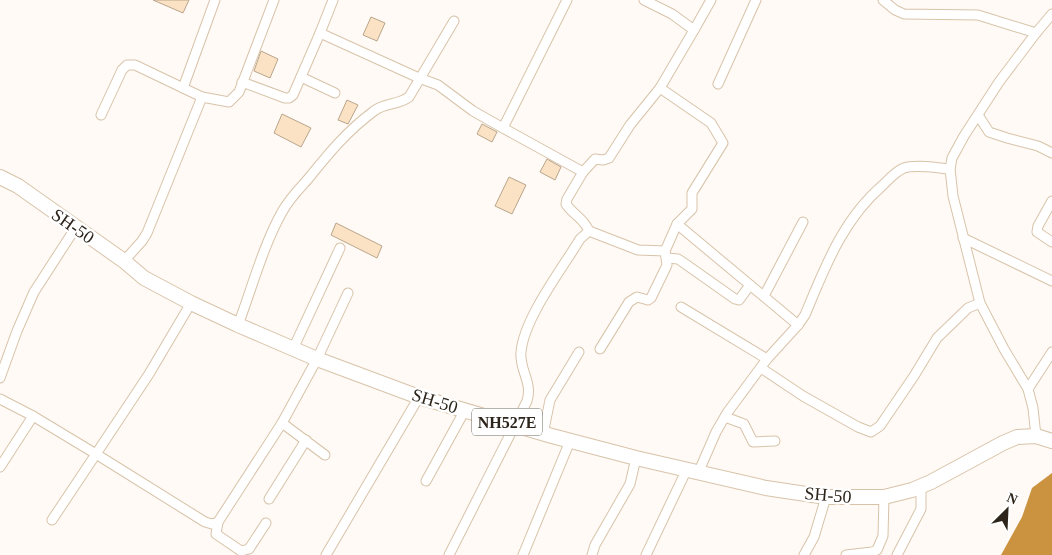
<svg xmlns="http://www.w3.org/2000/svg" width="1052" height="555" font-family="Georgia,serif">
<rect width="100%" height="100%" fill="#fffaf5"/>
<polygon fill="#cb923f" points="1052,473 1052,555 1001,555 1022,517 1032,488"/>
<g fill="#fbe2c4" stroke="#b9a58b">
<polygon points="153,0 189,0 183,13"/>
<polygon points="371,17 385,23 377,41 363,35"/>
<polygon points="261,51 278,59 270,78 254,71"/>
<polygon points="347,100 358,105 348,124 338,120"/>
<polygon points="282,114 311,128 301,147 274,133"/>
<polygon points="482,124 497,132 492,142 477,134"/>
<polygon points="547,159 561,167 555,180 540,172"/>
<polygon points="509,177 526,185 512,214 495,206"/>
<polygon points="336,223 382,246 377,258 331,235"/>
</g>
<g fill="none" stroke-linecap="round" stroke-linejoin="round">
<g stroke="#d8c3a9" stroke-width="11">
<g id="minor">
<polyline points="567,0 503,128 583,172"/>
<polyline points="883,0 895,10 904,14 978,15 1036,33"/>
<polyline points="694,30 711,0"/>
<polyline points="320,33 333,0"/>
<polyline points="301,77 335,93"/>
<polyline points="242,82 285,98 289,98 293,95 320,33 419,78 438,85 473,111 503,128"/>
<polyline points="718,84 756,0"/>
<polyline points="183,88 215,0"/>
<polyline points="101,115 122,70 127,65 135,65 202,97 229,102 239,92 274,0"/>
<polyline points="978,115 989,132 1007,138 1038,146 1052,153"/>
<polyline points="1052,201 1038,226 1037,232 1052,242"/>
<polyline points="677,224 798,325"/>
<polyline points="589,231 638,250 665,251 677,224 692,209 692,193 723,143 711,123 660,88"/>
<polyline points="963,238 1052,281"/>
<polyline points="667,258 678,259 684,263 735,299 739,300 750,285"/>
<polyline points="124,261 142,241 147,233 202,97"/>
<polyline points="764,296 803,222"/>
<polyline points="681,307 767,359"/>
<path d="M238,325C252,288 263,246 282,212C289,199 299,189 308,179C329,153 347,131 374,111C384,103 398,105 409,97L454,21"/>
<polyline points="293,349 340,248"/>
<polyline points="600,349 629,302 637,297 648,300 651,298 667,265 665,251"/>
<polyline points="761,368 803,396 858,427 871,432 880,426 914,376 937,338 968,308 980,303"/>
<polyline points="0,378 17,331 34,292 76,227"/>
<polyline points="1028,389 1052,352"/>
<polyline points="0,399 33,416 0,467"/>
<polyline points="33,416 96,454 149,374 191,303"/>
<polyline points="725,417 744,424 753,442 775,441"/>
<polyline points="282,423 325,455"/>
<polyline points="543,434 550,400 579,352"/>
<polyline points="1036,436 1033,408 1028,389 1004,349 980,303 953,196 950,169 952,158 964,136 999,82 1036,33 1052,14"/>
<path d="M699,471L716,432L727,413L767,359L798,325L805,315C825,267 843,219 883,185C889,179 896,171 904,168C917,164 937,168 950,169"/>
<polyline points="426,481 465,410"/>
<polyline points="269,499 306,440"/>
<polyline points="52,520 96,454 205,522 212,524 218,522 282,423 317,359 348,293"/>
<polyline points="218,522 216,534 241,551 249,549 266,523"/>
<polyline points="326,555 419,397"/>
<path d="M449,555L527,401C533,382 519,370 521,352C524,318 562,269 580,239L589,231C583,217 573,215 566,204L567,199L583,172L595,159L603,160L609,158L630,125L660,88L694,30L672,14L644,0"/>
<polyline points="523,555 570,441"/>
<polyline points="592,555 595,545 630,484 636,458"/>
<polyline points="646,555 687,469"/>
<polyline points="804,555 814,537 826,497"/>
<polyline points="846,555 872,552 877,550 883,536 884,497"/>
<polyline points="897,555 921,509 921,486"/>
</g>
</g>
<g stroke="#d8c3a9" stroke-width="16">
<polyline id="trunk" points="0,177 18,186 124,261 144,278 191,303 238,325 317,359 419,397 552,436 636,458 766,488 826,497 884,497 912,490 931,482 1003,443 1017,437 1036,436 1052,441"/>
</g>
<use href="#minor" stroke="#fff" stroke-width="9"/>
<use href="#trunk" stroke="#fff" stroke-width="14"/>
</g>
<g text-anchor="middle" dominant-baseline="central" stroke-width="5" stroke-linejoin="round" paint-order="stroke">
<rect fill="#fff" stroke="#6c665f" stroke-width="1" x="472" y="408.5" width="70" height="27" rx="4"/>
<g font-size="16" font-weight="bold" fill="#2d251b">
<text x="507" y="422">NH527E</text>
</g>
<g font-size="18" fill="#2d251b" stroke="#fff">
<text transform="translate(73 226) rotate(35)">SH-50</text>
<text transform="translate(435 401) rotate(17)">SH-50</text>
<text transform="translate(828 495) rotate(5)">SH-50</text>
</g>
</g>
<g transform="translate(1007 510) rotate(24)" stroke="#ffffff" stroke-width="4" paint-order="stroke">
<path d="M0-4L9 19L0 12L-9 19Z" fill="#2d251b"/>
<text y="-8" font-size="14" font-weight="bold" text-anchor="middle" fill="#2d251b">N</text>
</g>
</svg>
